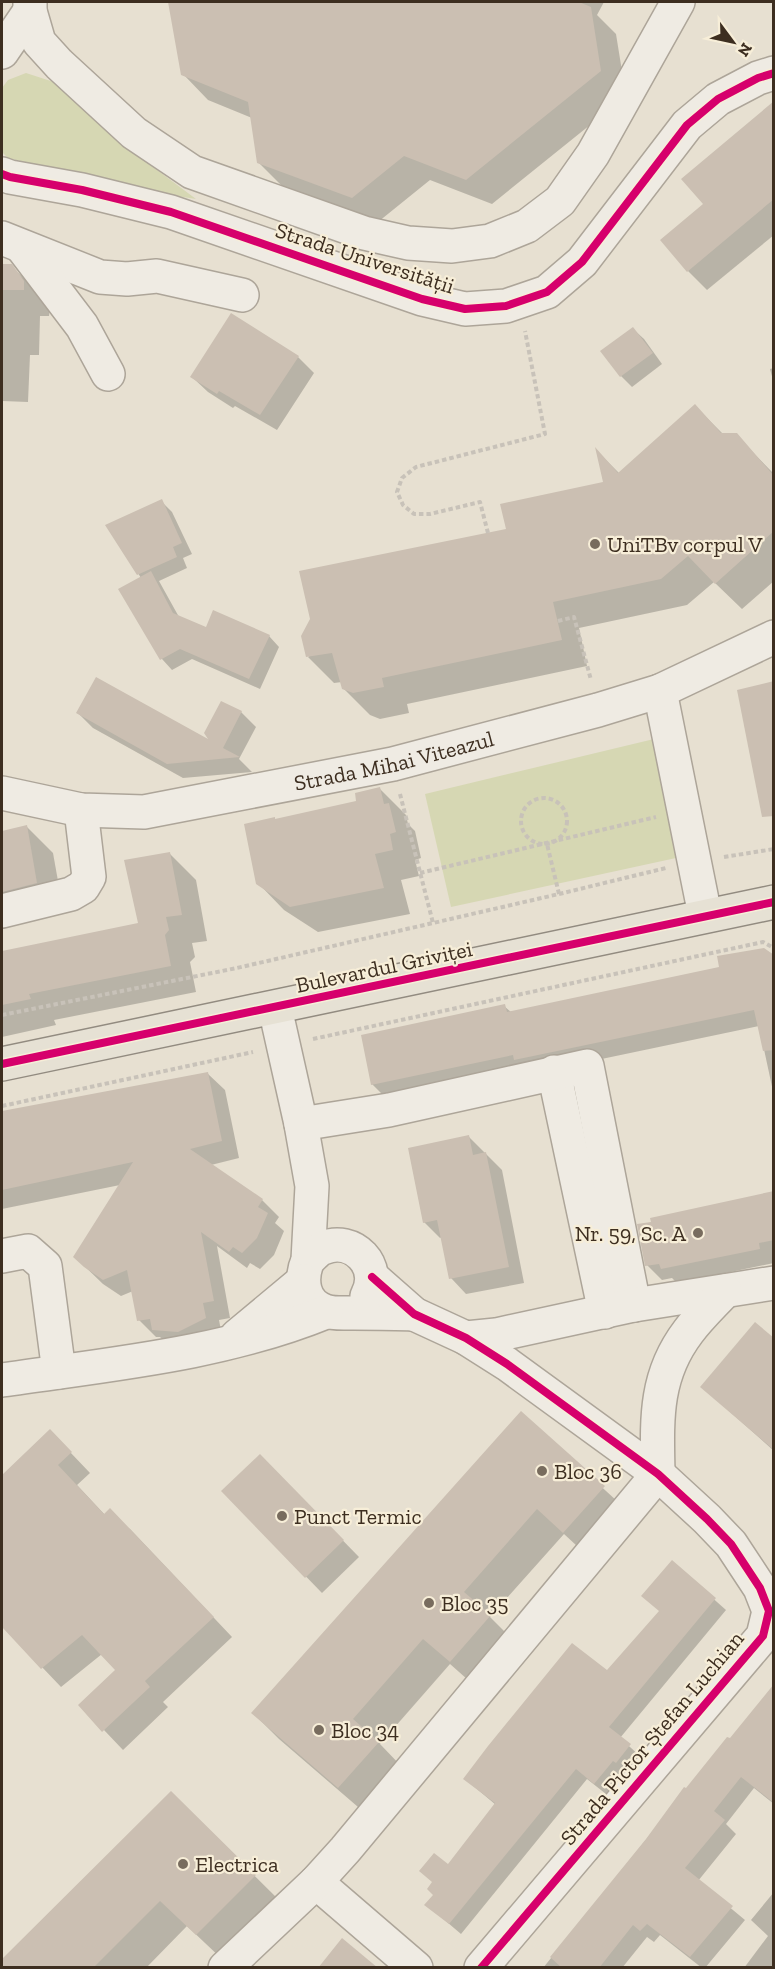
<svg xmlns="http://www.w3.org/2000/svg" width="775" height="1969" font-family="'Zilla Slab',serif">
<rect width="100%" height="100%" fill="#e7e0d1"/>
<g fill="#d6d7b3">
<polygon points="26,73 60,84 118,141 196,199 157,193 8,158 2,152 2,88 8,80"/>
<polygon points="654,739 676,858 451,907 425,794"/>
</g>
<g fill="#0003">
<polygon points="169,2 604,2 597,15 616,34 626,96 492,204 430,180 378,222 284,188 258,162 252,118 208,100 183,74"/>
<polygon points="774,103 774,235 707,290 688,271 705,205"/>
<polygon points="2,265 11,266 38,292 50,308 49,316 40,316 39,355 30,355 28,402 2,401"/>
<polygon points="633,329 644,339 662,364 632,387 621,376"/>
<polygon points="298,357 314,373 277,430 235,406 233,408 208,392 192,377"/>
<polygon points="774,368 774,384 770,369"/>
<polygon points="695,406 724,435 736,435 774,474 774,581 742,609 714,582 687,605 579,628 587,666 407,704 409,713 380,719 370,715 344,689 342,682 334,683 308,657 508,530 604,484 597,451 620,474"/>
<polygon points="161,501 172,512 192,554 183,558 187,568 159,581 179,617 206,629 269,636 279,647 260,689 192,659 172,670 162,659 141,578 108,525"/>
<polygon points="241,712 256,727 239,759 252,772 183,778 93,728 78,713 212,743"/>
<polygon points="380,789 406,815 408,824 415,831 421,858 415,860 419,876 401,880 410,914 318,932 284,910 258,883 276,821 358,802"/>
<polygon points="27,827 53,853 63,909 2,912 2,832"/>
<polygon points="170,854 196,880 207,941 192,943 195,957 190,962 196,992 54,1020 56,1025 2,1037 2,953 140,925"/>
<polygon points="774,957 774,1096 759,1026 530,1074 387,1099 372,1084 504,1006 511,1012"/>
<polygon points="207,1073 225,1090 239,1158 211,1165 262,1200 279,1217 275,1223 284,1231 274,1255 260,1269 250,1263 247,1268 217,1246 230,1318 219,1320 222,1336 171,1347 160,1337 156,1337 139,1320 133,1291 121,1296 103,1284 75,1257 120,1185 2,1209 2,1112"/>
<polygon points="468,1136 502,1170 524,1283 466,1294 451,1278 442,1237 440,1238 424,1222"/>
<polygon points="774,1193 774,1263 677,1283 672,1278 662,1280 647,1265"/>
<polygon points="774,1339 774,1451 702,1387"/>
<polygon points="521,1413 630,1513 590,1558 564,1534 490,1617 516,1643 476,1687 450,1664 380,1744 404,1769 365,1813 279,1739 253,1713"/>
<polygon points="50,1431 90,1473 77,1485 105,1515 130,1529 232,1637 163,1702 168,1707 123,1750 104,1730 117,1670 102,1654 61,1687 2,1625 2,1477"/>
<polygon points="276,1472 359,1557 322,1593 223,1491"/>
<polygon points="672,1562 726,1610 620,1738 640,1756 627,1772 625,1770 606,1794 587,1779 461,1934 427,1905 434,1895 448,1866 496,1805 465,1779 607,1672 660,1612"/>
<polygon points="774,1699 774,1804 754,1788 726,1824 736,1834 698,1881 745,1920 705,1968 702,1968 660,1935 654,1942 647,1937 622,1968 543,1968 686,1790 730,1741"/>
<polygon points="171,1793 281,1902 223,1960 187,1926 146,1968 2,1968 2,1961"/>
<polygon points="774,1892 774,1968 744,1968 768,1936 751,1920"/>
</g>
<g fill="#cbbfb2">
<polygon points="168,2 579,2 591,7 601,71 466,180 404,156 352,198 257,163 248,102 181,75"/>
<polygon points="774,101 774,199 687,272 660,240 703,204 681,179"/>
<polygon points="2,264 12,264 24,281 24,290 2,290"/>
<polygon points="231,313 299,356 260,415 219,391 217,394 190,377"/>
<polygon points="633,327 653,353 620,377 600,351"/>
<polygon points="695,404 721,433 737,433 774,476 774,531 715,584 688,556 661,579 553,602 562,640 382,678 384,687 353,693 342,689 332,653 306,657 301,636 310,619 299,571 506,529 500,504 603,482 595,447 618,473"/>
<polygon points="162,499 182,543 173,547 177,557 137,575 105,525"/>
<polygon points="151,571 173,613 206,627 213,610 270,635 249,679 180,649 160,660 118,589"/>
<polygon points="96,677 208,739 204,733 221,701 242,711 223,748 240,757 167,764 76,713"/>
<polygon points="774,681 774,816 762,817 737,690"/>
<polygon points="380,787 384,804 389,803 396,832 390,834 393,850 375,854 384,888 290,907 256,884 244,824 275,817 275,819 356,801 355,793"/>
<polygon points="27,825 37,883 2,892 2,831"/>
<polygon points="170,852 182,915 166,917 169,930 165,935 171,966 29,994 31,999 2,1005 2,951 138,923 124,860"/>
<polygon points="764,948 774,955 774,1050 763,1051 754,1010 514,1060 513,1055 371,1085 361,1035 505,1004 507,1012 719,967 717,956"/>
<polygon points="208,1072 222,1141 190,1149 263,1199 258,1207 268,1213 257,1238 242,1253 233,1247 229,1252 201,1232 214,1301 203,1303 206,1318 178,1332 152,1330 150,1319 137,1321 127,1270 103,1280 84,1267 73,1257 133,1162 2,1190 2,1111"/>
<polygon points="469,1135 473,1155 486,1152 509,1267 449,1279 437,1220 423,1223 408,1148"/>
<polygon points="774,1191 774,1240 759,1243 760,1249 661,1269 659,1264 645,1266 637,1224 651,1222 650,1218"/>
<polygon points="755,1322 774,1338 774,1450 700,1387"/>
<polygon points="521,1411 605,1486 563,1533 537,1509 464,1592 491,1615 450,1662 423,1639 353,1719 379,1742 338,1788 251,1713"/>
<polygon points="50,1429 72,1452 58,1465 104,1514 110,1508 214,1617 145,1681 150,1687 102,1732 78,1705 115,1670 82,1635 41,1669 2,1627 2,1475"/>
<polygon points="260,1454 344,1540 305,1578 221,1491"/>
<polygon points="672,1560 716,1598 609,1727 631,1744 616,1763 613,1761 594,1784 576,1769 449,1924 424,1905 433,1895 427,1889 432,1882 419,1871 434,1853 448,1864 495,1803 463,1779 488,1746 572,1643 607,1670 659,1611 641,1596"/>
<polygon points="774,1684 774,1803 741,1777 714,1811 725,1820 685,1868 733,1906 690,1957 647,1924 640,1931 633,1925 599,1968 562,1968 550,1957 646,1839 684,1787 686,1788 727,1737 730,1738"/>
<polygon points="171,1791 256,1875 196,1935 160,1901 93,1968 2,1968 2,1959"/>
<polygon points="342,1938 378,1968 318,1968"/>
</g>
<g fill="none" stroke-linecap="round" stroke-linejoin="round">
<g stroke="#ada599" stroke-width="36">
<g id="minor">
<polyline points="30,2 30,11 39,42 59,64 134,133 192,172 364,233 408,243 452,246 490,241 527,226 560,201 593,154 678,2"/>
<polyline points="2,52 30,11"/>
<polyline points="2,174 10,177 82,190 171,212 422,299 465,309 506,306 547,292 582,262 687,125 718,99 758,78 774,73"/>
<polyline points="2,238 100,277 127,279 157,276 242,295"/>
<polyline points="22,247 82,326 108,374"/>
<polyline points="660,691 705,915"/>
<path id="s1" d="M2,793L81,810L144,812L393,764L598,710L660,691L774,637"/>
<polyline points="2,911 71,894 83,887 89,877 81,810"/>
<path d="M275,1008L301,1124L312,1186L308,1260C300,1279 302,1303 325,1311C334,1314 343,1313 353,1313C373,1313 394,1313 414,1314"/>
<polyline points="554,1072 605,1312"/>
<polyline points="301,1124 389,1110 587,1066 634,1305"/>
<polyline points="2,1256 28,1251 45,1266 59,1372"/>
<path d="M308,1260C313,1256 317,1250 323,1248C353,1235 383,1266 367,1296"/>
<polyline points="372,1277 414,1314 466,1338 507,1364 658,1474 707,1519 731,1544 760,1588 769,1611 763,1636 481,1968"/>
<polyline points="237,1336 303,1281"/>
<polyline points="466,1338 496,1335 634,1305 774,1283"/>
<path d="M2,1380C111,1364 223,1354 326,1312"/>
<polyline points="316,1882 416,1968"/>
<path d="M225,1968L316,1882L345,1850L658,1474C657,1421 654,1377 688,1332C699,1317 713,1304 725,1291"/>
</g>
</g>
<g stroke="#928b80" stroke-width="36">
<polyline id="major" points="2,1064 774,902"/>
</g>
<g stroke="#c8c2b9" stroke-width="4" stroke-dasharray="4.5 3" stroke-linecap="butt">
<polyline points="488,533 480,502 430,514 414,514 403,505 397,492 402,478 416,467 545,434 525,331"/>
<polyline points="558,621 574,617 591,680"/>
<polyline points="400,794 433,923 559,894 547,844"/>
<circle cx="544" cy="821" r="23"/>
<polyline points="724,857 774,849"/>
<polyline points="420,873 656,817"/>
<polyline points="559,894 666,868"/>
<polyline points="2,1015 237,968 433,923"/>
<polyline points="313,1039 763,942 774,948"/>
<polyline points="2,1106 253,1052"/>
</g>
<use href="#minor" stroke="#efebe3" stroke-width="33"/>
<use href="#major" stroke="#e6e1d4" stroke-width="33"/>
<g stroke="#f7eed8" stroke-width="11">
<g id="cycleway">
<polyline points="2,174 10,177 82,190 171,212 422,299 465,309 506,306 547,292 582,262 687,125 718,99 758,78 774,73"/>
<polyline points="2,1064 774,902"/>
<polyline points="372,1277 414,1314 466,1338 507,1364 658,1474 707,1519 731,1544 760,1588 769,1611 763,1636 481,1968"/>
</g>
</g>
<use href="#cycleway" stroke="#d6006c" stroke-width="8"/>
</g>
<g fill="#786c5e" stroke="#f7eed8" stroke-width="2">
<circle cx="595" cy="544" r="6"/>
<circle cx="698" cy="1233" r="6"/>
<circle cx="542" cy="1471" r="6"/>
<circle cx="282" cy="1516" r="6"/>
<circle cx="429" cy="1603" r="6"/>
<circle cx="319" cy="1730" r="6"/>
<circle cx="183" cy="1864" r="6"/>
</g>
<g text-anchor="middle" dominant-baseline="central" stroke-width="4.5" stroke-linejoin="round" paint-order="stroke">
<g font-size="22" fill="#3d2e20" stroke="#f7eed8">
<text transform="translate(365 258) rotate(18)">Strada Universității</text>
<text stroke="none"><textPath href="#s1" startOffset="399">Strada Mihai Viteazul</textPath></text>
<text transform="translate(384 967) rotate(-12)">Bulevardul Griviței</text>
<text transform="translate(652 1738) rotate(-50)">Strada Pictor Ștefan Luchian</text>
</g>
<g font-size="22" fill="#3d2e20" stroke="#f7eed8" text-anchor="start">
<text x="607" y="544">UniTBv corpul V</text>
<text x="686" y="1233" text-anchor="end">Nr. 59, Sc. A</text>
<text x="554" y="1471">Bloc 36</text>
<text x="294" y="1516">Punct Termic</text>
<text x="441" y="1603">Bloc 35</text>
<text x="331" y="1730">Bloc 34</text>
<text x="195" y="1864">Electrica</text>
</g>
</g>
<rect width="775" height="1969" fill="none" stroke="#3d2e20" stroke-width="6"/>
<g transform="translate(733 42) rotate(123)" stroke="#f7eed8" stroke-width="4.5" paint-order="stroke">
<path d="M0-4.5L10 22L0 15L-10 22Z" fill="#3d2e20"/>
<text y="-9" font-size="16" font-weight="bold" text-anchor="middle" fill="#3d2e20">N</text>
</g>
</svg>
